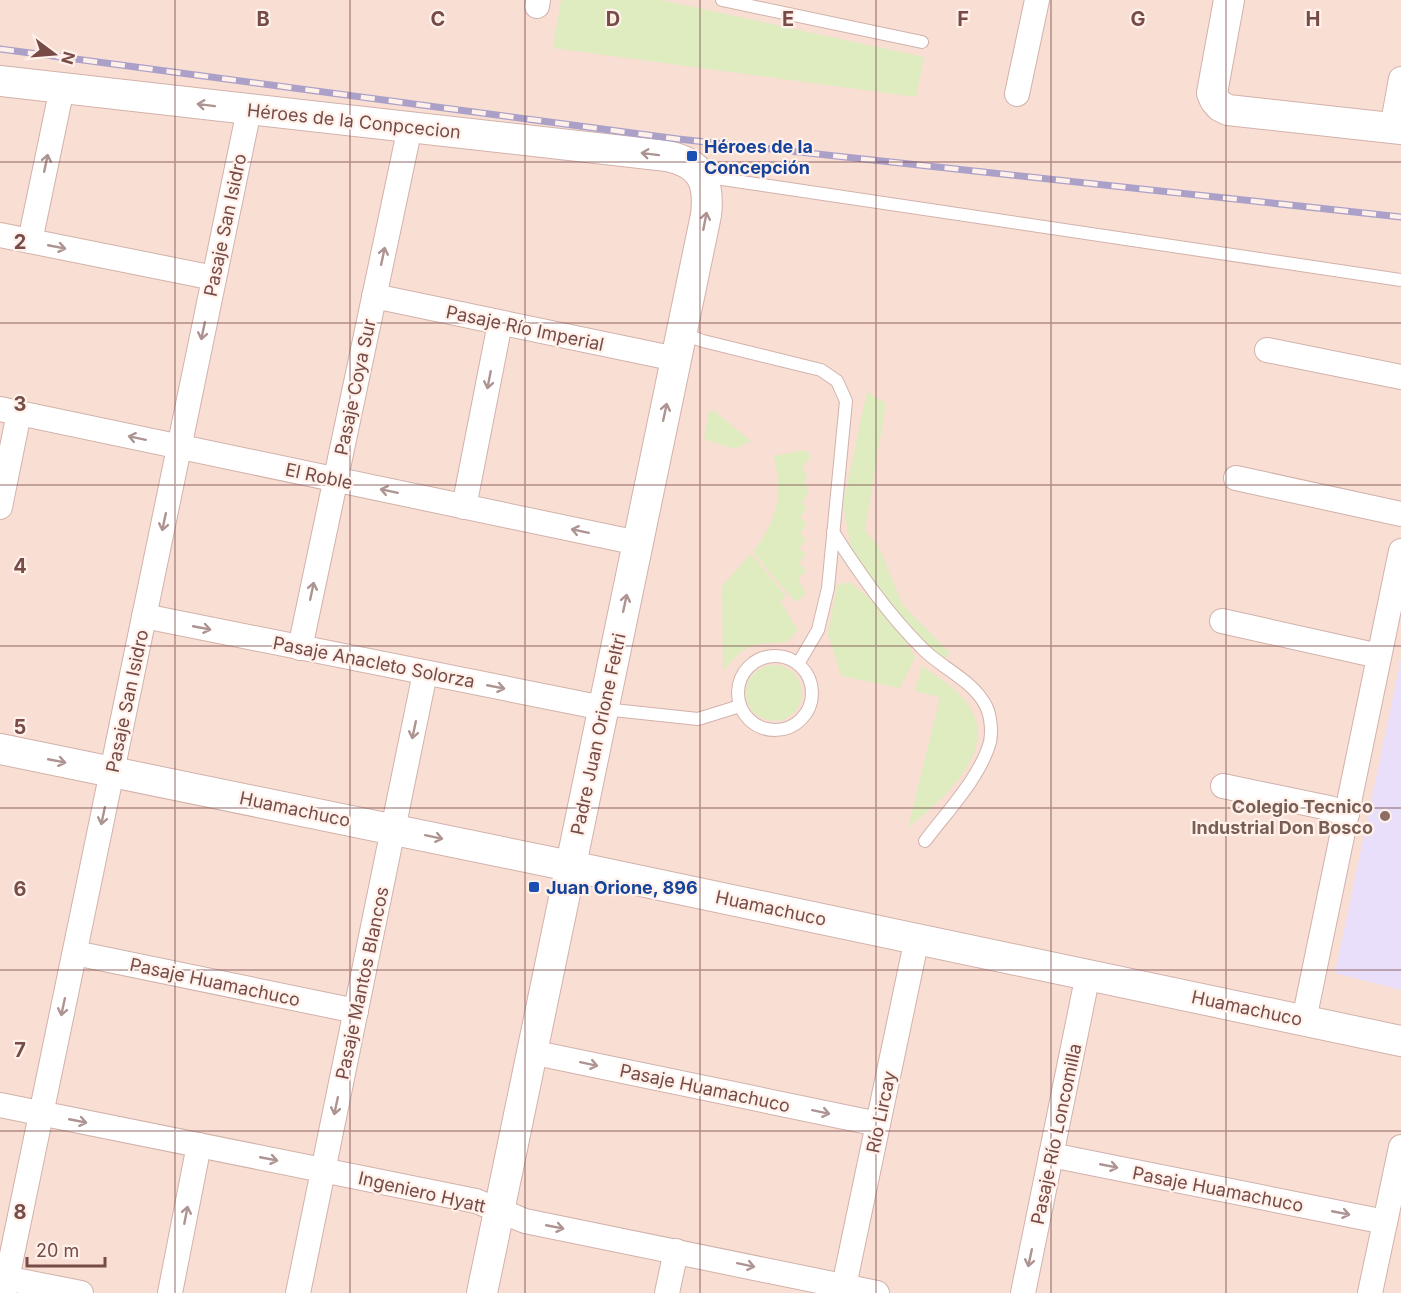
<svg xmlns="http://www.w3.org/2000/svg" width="1401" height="1293" font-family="Inter,sans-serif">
<rect width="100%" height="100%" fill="#feece2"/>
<rect fill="#f8ded3" x="0" y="0" width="1401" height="1293"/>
<polygon fill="#e9dffa" points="1401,659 1401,990 1335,973"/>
<g fill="#deecc0">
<polygon points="561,0 661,0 924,57 916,97 553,48"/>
<polygon points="867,392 886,403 865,531 878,545 902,604 950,653 943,660 921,644 871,582 851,548 843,504"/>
<polygon points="709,411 714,411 751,441 735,449 704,439"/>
<path d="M805,450L811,456L802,468L807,477L804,482L808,486L806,489L809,492L802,503L807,508L800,517L807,524L800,533L806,540L799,548L806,554L799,563L806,571L798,579L806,594L795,602L753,552C778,517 783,498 774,456Z"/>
<path d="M751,554L786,596L780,601L798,630L787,642C753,644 745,642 723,672L722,586Z"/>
<path d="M849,582C879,603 897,624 915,657L900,688L841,676L828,634L837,585Z"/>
<circle cx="774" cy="693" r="28"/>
<path d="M922,666C941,679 969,696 976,721C988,761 936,805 908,828L940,697L915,691Z"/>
</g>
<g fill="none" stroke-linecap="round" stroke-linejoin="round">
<g stroke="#d2b2ab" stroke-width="14">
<g id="service">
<polyline points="722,0 922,42"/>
<polyline points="702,176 1401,280"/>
<polyline points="681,333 703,341 821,370 837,381 846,401 828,588 818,630 798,664"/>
<path d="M833,532C860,574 887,613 922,648C941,668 973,680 986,706C991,716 992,732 990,742C981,776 946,813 925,841"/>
<circle cx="775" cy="693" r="37"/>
<polyline points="604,709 698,719 740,706"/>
</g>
</g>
<g stroke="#d2b2ab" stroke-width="26">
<g id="minor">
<polyline points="537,6 538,0"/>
<polyline points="1017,94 1037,0"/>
<polyline points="1392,128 1401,79"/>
<polyline points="0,235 214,278"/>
<polyline points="30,241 62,88"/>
<polyline points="374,296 676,359"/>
<polyline points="1267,350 1401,377"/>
<polyline points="0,409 638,543"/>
<polyline points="1236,478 1401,514"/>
<polyline points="0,507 19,413"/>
<polyline points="464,507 500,323"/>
<polyline points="144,616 603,708"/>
<polyline points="1222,621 1379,656"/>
<polyline points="300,648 410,127"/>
<polyline points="1223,786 1329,808 1347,814"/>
<polyline points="75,953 356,1011"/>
<polyline points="1304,1020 1401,551"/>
<polyline points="531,1052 878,1124"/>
<polyline points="0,1105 476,1201 525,1221 877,1293"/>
<polyline points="1051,1155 1385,1222"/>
<polyline points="0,1277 81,1293"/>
<polyline points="844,1286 917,938"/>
<polyline points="4,1293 249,110"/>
<polyline points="170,1293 199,1145"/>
<polyline points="298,1293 425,673"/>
<polyline points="667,1293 676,1251"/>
<polyline points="1023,1293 1088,974"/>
<polyline points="1370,1293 1401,1147"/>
</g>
</g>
<g stroke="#d2b2ab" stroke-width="32">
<g id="tertiary">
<polyline points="1229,0 1212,93 1215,100 1220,106 1228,110 1401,129"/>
<path d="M0,81L667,156C701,163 710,181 706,215L482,1293"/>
<polyline points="0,749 570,866 1401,1041"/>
</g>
</g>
<use href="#service" stroke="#fff" stroke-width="12"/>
<use href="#minor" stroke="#fff" stroke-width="24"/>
<use href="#tertiary" stroke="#fff" stroke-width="30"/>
<g stroke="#aba0c8" stroke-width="7">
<polyline id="rail" points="0,49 678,139 1401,217"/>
</g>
<use href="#rail" stroke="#fff1ea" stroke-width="4.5" stroke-dasharray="14" stroke-linecap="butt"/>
</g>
<defs><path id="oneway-shaft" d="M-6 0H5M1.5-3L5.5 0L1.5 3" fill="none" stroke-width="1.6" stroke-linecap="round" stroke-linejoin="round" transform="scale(1.5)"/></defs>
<g stroke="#ad9391">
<use href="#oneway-shaft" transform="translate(206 105) rotate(-173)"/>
<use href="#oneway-shaft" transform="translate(650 154) rotate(-173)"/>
<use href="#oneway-shaft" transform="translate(46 163) rotate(-78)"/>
<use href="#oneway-shaft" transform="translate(705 221) rotate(-79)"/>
<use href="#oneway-shaft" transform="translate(57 247) rotate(11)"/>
<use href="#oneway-shaft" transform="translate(383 256) rotate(-78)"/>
<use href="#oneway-shaft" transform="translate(203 331) rotate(102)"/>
<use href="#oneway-shaft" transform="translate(489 380) rotate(101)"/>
<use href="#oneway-shaft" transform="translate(665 412) rotate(-78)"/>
<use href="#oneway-shaft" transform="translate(137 438) rotate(-168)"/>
<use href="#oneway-shaft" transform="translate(389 491) rotate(-168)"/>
<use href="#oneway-shaft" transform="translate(164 522) rotate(102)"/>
<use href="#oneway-shaft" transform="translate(580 531) rotate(-168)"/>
<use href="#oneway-shaft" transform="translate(312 591) rotate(-78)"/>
<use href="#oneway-shaft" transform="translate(625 603) rotate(-78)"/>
<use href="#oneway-shaft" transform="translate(202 628) rotate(11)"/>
<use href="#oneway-shaft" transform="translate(496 687) rotate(11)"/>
<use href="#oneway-shaft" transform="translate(414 730) rotate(102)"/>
<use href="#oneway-shaft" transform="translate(57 761) rotate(11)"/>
<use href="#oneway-shaft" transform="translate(103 816) rotate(102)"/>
<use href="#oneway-shaft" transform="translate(434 837) rotate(12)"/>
<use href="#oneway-shaft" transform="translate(63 1007) rotate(102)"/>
<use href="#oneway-shaft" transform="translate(589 1064) rotate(12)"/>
<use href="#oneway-shaft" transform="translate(336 1106) rotate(102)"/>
<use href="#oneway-shaft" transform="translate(821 1112) rotate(12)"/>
<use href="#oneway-shaft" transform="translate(78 1121) rotate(11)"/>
<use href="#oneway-shaft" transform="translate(269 1159) rotate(11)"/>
<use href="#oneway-shaft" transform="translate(1109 1166) rotate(11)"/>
<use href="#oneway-shaft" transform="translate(1341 1213) rotate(11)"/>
<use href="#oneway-shaft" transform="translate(186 1215) rotate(-79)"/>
<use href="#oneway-shaft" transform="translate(555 1227) rotate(11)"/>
<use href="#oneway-shaft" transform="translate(1030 1258) rotate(102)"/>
<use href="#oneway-shaft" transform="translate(746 1265) rotate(12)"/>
</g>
<path fill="none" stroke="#774b47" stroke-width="1.5" stroke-opacity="0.55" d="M175,0V1293M350,0V1293M525,0V1293M700,0V1293M876,0V1293M1051,0V1293M1226,0V1293M0,162H1401M0,323H1401M0,485H1401M0,646H1401M0,808H1401M0,970H1401M0,1131H1401"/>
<g fill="#1a4fb4" stroke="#fff1ea" stroke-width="2">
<rect x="686" y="150" width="12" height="12" rx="3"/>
<rect x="528" y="881" width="12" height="12" rx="3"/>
</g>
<circle fill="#8d6e63" stroke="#fff1ea" stroke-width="2" cx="1385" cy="816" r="6"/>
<g text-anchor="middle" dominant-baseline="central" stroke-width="4.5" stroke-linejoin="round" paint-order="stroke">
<g font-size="18" fill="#774b47" stroke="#fff1ea">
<text transform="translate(354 121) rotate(6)">Héroes de la Conpcecion</text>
<text transform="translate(225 225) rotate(-78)">Pasaje San Isidro</text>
<text transform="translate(525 328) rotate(12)">Pasaje Río Imperial</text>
<text transform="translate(355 387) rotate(-78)">Pasaje Coya Sur</text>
<text transform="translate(319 476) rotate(12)">El Roble</text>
<text transform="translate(374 662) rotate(11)">Pasaje Anacleto Solorza</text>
<text transform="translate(127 701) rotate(-78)">Pasaje San Isidro</text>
<text transform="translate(598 734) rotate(-78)">Padre Juan Orione Feltri</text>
<text transform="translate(295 809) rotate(12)">Huamachuco</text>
<text transform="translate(771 908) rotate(12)">Huamachuco</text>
<text transform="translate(215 982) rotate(12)">Pasaje Huamachuco</text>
<text transform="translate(362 983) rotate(-78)">Pasaje Mantos Blancos</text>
<text transform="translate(1247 1008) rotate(12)">Huamachuco</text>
<text transform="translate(705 1088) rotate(12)">Pasaje Huamachuco</text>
<text transform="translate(881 1112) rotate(-78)">Río Lircay</text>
<text transform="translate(1056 1134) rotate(-78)">Pasaje Río Loncomilla</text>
<text transform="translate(1218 1189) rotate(11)">Pasaje Huamachuco</text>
<text transform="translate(422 1192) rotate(13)">Ingeniero Hyatt</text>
</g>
<g font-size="18" font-weight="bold" fill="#164399" stroke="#fff1ea" text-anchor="start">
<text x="704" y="146">Héroes de la<tspan x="704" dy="21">Concepción</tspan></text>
<text x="546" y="887">Juan Orione, 896</text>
</g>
<g font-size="18" font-weight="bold" fill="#785e54" stroke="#fff1ea" text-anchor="end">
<text x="1373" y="806">Colegio Tecnico<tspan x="1373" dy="21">Industrial Don Bosco</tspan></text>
</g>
</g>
<g font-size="20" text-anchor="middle" font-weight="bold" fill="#774b47" stroke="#fff1ea" stroke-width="4.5" stroke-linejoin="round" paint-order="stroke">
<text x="263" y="26">B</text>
<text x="438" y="26">C</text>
<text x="613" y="26">D</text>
<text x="788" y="26">E</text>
<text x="963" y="26">F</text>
<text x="1138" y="26">G</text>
<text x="1313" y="26">H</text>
<text x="20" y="249">2</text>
<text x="20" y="411">3</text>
<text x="20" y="573">4</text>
<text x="20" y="734">5</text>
<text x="20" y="896">6</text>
<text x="20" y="1057">7</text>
<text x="20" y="1219">8</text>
</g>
<g transform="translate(54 54) rotate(106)" stroke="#fff1ea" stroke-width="4.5" paint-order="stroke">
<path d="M0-4.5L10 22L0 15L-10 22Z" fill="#774b47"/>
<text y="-9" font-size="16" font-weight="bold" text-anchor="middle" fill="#774b47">N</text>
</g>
<path d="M27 1257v9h78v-9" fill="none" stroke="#774b47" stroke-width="3"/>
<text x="36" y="1257" font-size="18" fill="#774b47" stroke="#fff1ea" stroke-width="4.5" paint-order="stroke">20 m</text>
</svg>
